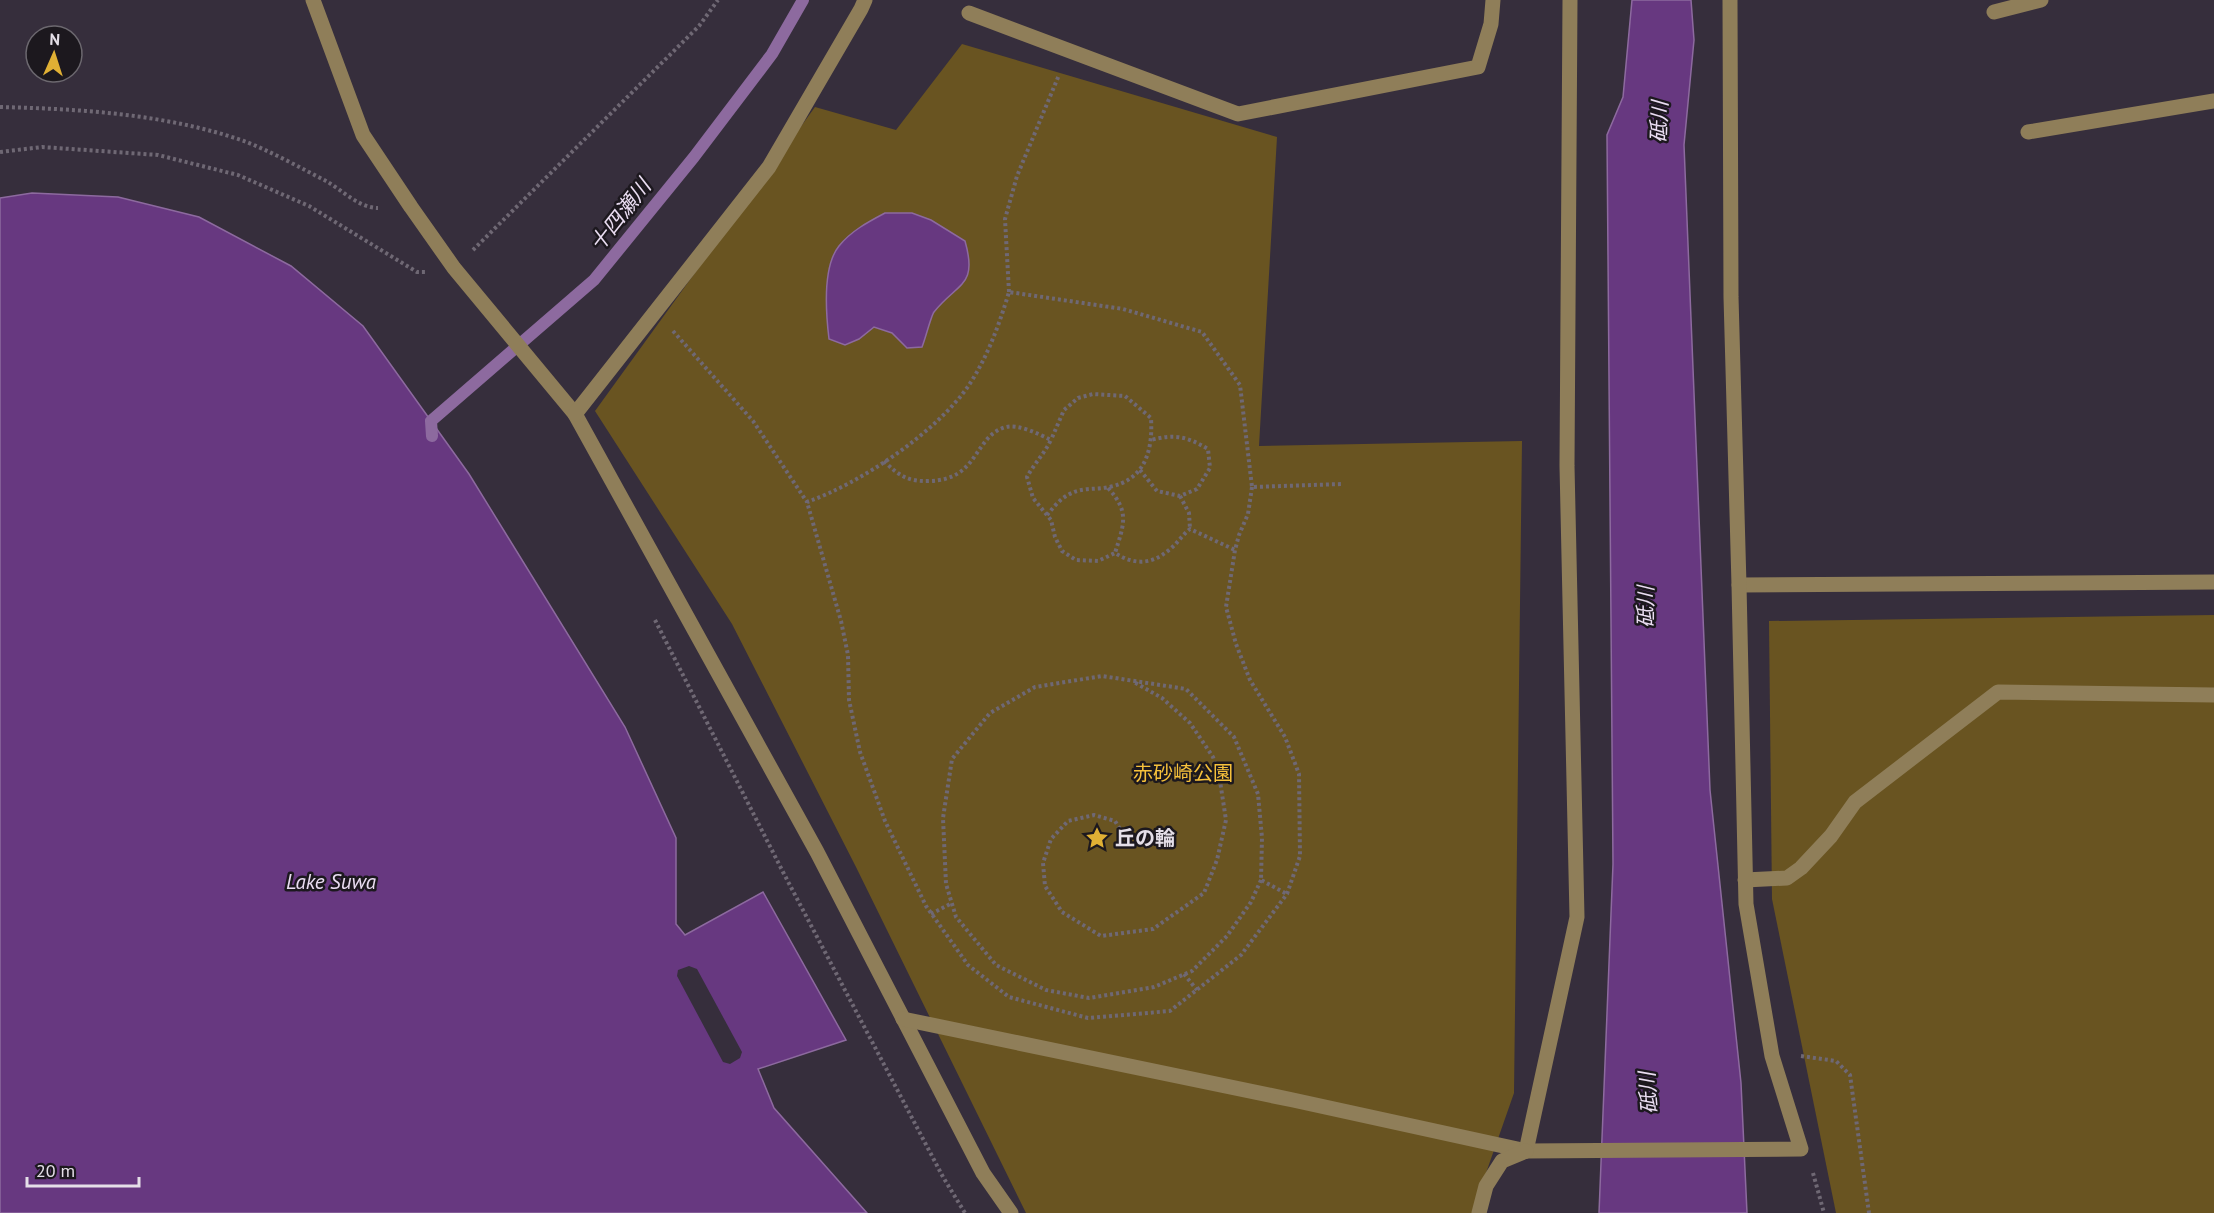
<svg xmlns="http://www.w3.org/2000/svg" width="2214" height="1213" font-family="'PT Sans','Noto Sans JP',sans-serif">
<rect width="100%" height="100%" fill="#362e3c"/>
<g fill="#695421">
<polygon points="962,44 1277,137 1259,446 1522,441 1514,1093 1472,1213 1026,1213 856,867 732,624 595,411 815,107 896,130"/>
<polygon points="2214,615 2214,1213 1836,1213 1772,899 1769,621"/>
</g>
<g fill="#673880" stroke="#8d6a9f" stroke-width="1.5">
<polygon points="1632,0 1691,0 1694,40 1684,145 1710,790 1741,1083 1747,1213 1599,1213 1613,864 1607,135 1623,97"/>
<polygon points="32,193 118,197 199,217 291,266 363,326 469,474 625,727 676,838 676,924 685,935 763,892 846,1040 758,1069 774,1108 867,1213 0,1213 0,198"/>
<path d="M885,213H912L931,220L965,241C978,287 958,282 934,312C931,316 925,340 922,347L907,348L892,333L874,327L859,339L845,345L829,339C826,314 822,267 839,246C851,231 868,222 885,213Z"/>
</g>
<polygon fill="#362e3c" points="689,966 697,969 742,1052 740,1058 730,1064 723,1062 677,976 678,970"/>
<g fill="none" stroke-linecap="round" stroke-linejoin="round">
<polyline stroke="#8d6a9f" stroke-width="12" points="432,436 431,421 594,280 694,157 772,54 803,0"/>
<g stroke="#6f6874" stroke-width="4" stroke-dasharray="3 3" stroke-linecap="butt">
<path d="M0,107C82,109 166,114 244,141C268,150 303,169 326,181C342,190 359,208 378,208"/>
<polyline points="0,152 42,147 158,155 238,175 309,206 417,272 425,272"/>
<polyline points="473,250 699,26 718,0"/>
<polyline points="1009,292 1005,219 1017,176 1059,75"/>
<polyline points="673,331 753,421 807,502"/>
<path d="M884,461C898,475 908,482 929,481C980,480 973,436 1006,427C1019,424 1039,434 1051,440C1044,454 1034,464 1027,477L1033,498L1051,520L1055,537L1062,551L1076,560L1098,561L1115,553C1134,565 1151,565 1169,550C1177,544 1182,535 1190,529L1235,550"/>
<path d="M1140,470L1157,491L1180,496L1197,489L1210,468L1208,449C1186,436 1175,434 1151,440"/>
<path d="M1252,487L1248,514L1239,535L1235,550L1226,607L1236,644L1250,680L1285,737L1299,774L1300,856L1287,894L1241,955L1170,1011L1088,1018L1009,997L968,965L926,906L885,821L860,752L849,700L848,655L841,621L807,502C861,483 937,432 969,385C988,356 999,325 1009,292L1123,309L1202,332L1240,385L1252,487L1343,484"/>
<path d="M1108,488C1130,512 1124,524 1115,553"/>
<polyline points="1180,496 1189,513 1190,529"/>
<path d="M1047,515C1053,508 1060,499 1068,495C1081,487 1095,490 1109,487C1145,480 1153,451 1151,418L1125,396L1093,394L1078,398L1064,410L1051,440"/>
<polyline points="655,620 783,872 943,1177 965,1213"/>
<polyline points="1123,834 1115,821 1094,815 1068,821 1051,839 1043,863 1045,886 1062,912 1101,936 1153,929 1204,893 1217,860 1226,820 1220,781 1213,757 1190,723 1162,698 1134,682"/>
<polyline points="1261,880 1251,902 1227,936 1192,971 1154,987 1089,998 1046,990 996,965 956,917 946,884 943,818 952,759 990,713 1035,687 1102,676 1186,689 1234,737 1258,794 1262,838 1261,880 1287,894"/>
<polyline points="931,914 952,903"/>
<polyline points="1184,974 1197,990"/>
<polyline points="1801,1056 1836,1061 1850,1075 1869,1213"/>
<polyline points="1813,1173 1824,1213"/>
</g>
<g stroke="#8f7e59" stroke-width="15">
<polyline points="313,0 363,135 411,207 454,268 575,414 817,852 983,1173 1011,1213"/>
<polyline points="1994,12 2041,0"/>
<polyline points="969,13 1238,114 1478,67 1491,24 1493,0"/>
<polyline points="2028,132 2214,101"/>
<polyline points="575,414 769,167 861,9 865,0"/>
<polyline points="1739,585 2214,582"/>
<polyline points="1745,880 1787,878 1801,868 1831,836 1855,802 1998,692 2214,695"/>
<polyline points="903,1019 1293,1100 1526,1151 1801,1149 1772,1056 1746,904 1739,585 1731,297 1730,0"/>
<polyline points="1526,1151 1577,917 1567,466 1570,0"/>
<polyline points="1479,1213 1486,1186 1502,1161 1526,1151"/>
</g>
</g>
<defs>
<g id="sight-bare" transform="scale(1.8)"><path d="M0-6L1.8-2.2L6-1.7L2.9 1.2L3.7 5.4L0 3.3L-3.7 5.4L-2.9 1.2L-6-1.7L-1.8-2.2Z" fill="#e0b034" stroke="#1c181e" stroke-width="2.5" paint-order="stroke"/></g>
</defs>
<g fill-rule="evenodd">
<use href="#sight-bare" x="1097" y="838"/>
</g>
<g text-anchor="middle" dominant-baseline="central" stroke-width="5" stroke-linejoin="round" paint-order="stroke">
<g font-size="20" fill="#f6c13b" stroke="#1c181e">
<text x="1183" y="773">赤砂崎公園</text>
</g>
<g font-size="20" font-weight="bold" fill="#e5dfe8" stroke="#1c181e" text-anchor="start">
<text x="1115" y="838">丘の輪</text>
</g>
<g font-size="21" font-style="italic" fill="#eaddf2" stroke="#1c181e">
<text transform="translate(1659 122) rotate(-88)">砥川</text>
<text transform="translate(620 215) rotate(-52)">十四瀬川</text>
<text transform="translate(1645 607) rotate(-90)">砥川</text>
<text x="331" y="881">Lake Suwa</text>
<text transform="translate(1648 1093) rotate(-94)">砥川</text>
</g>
</g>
<g transform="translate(54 54) rotate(3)"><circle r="28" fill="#1c181e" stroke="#6c686f" stroke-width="1.5"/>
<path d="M0-4.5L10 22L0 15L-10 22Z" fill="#e0b034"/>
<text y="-9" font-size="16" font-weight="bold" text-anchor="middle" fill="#e5dfe8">N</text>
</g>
<path d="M27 1177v9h112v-9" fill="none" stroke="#e5dfe8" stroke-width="3"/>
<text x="36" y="1177" font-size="18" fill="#e5dfe8" stroke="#1c181e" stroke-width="4.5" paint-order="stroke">20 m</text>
</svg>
